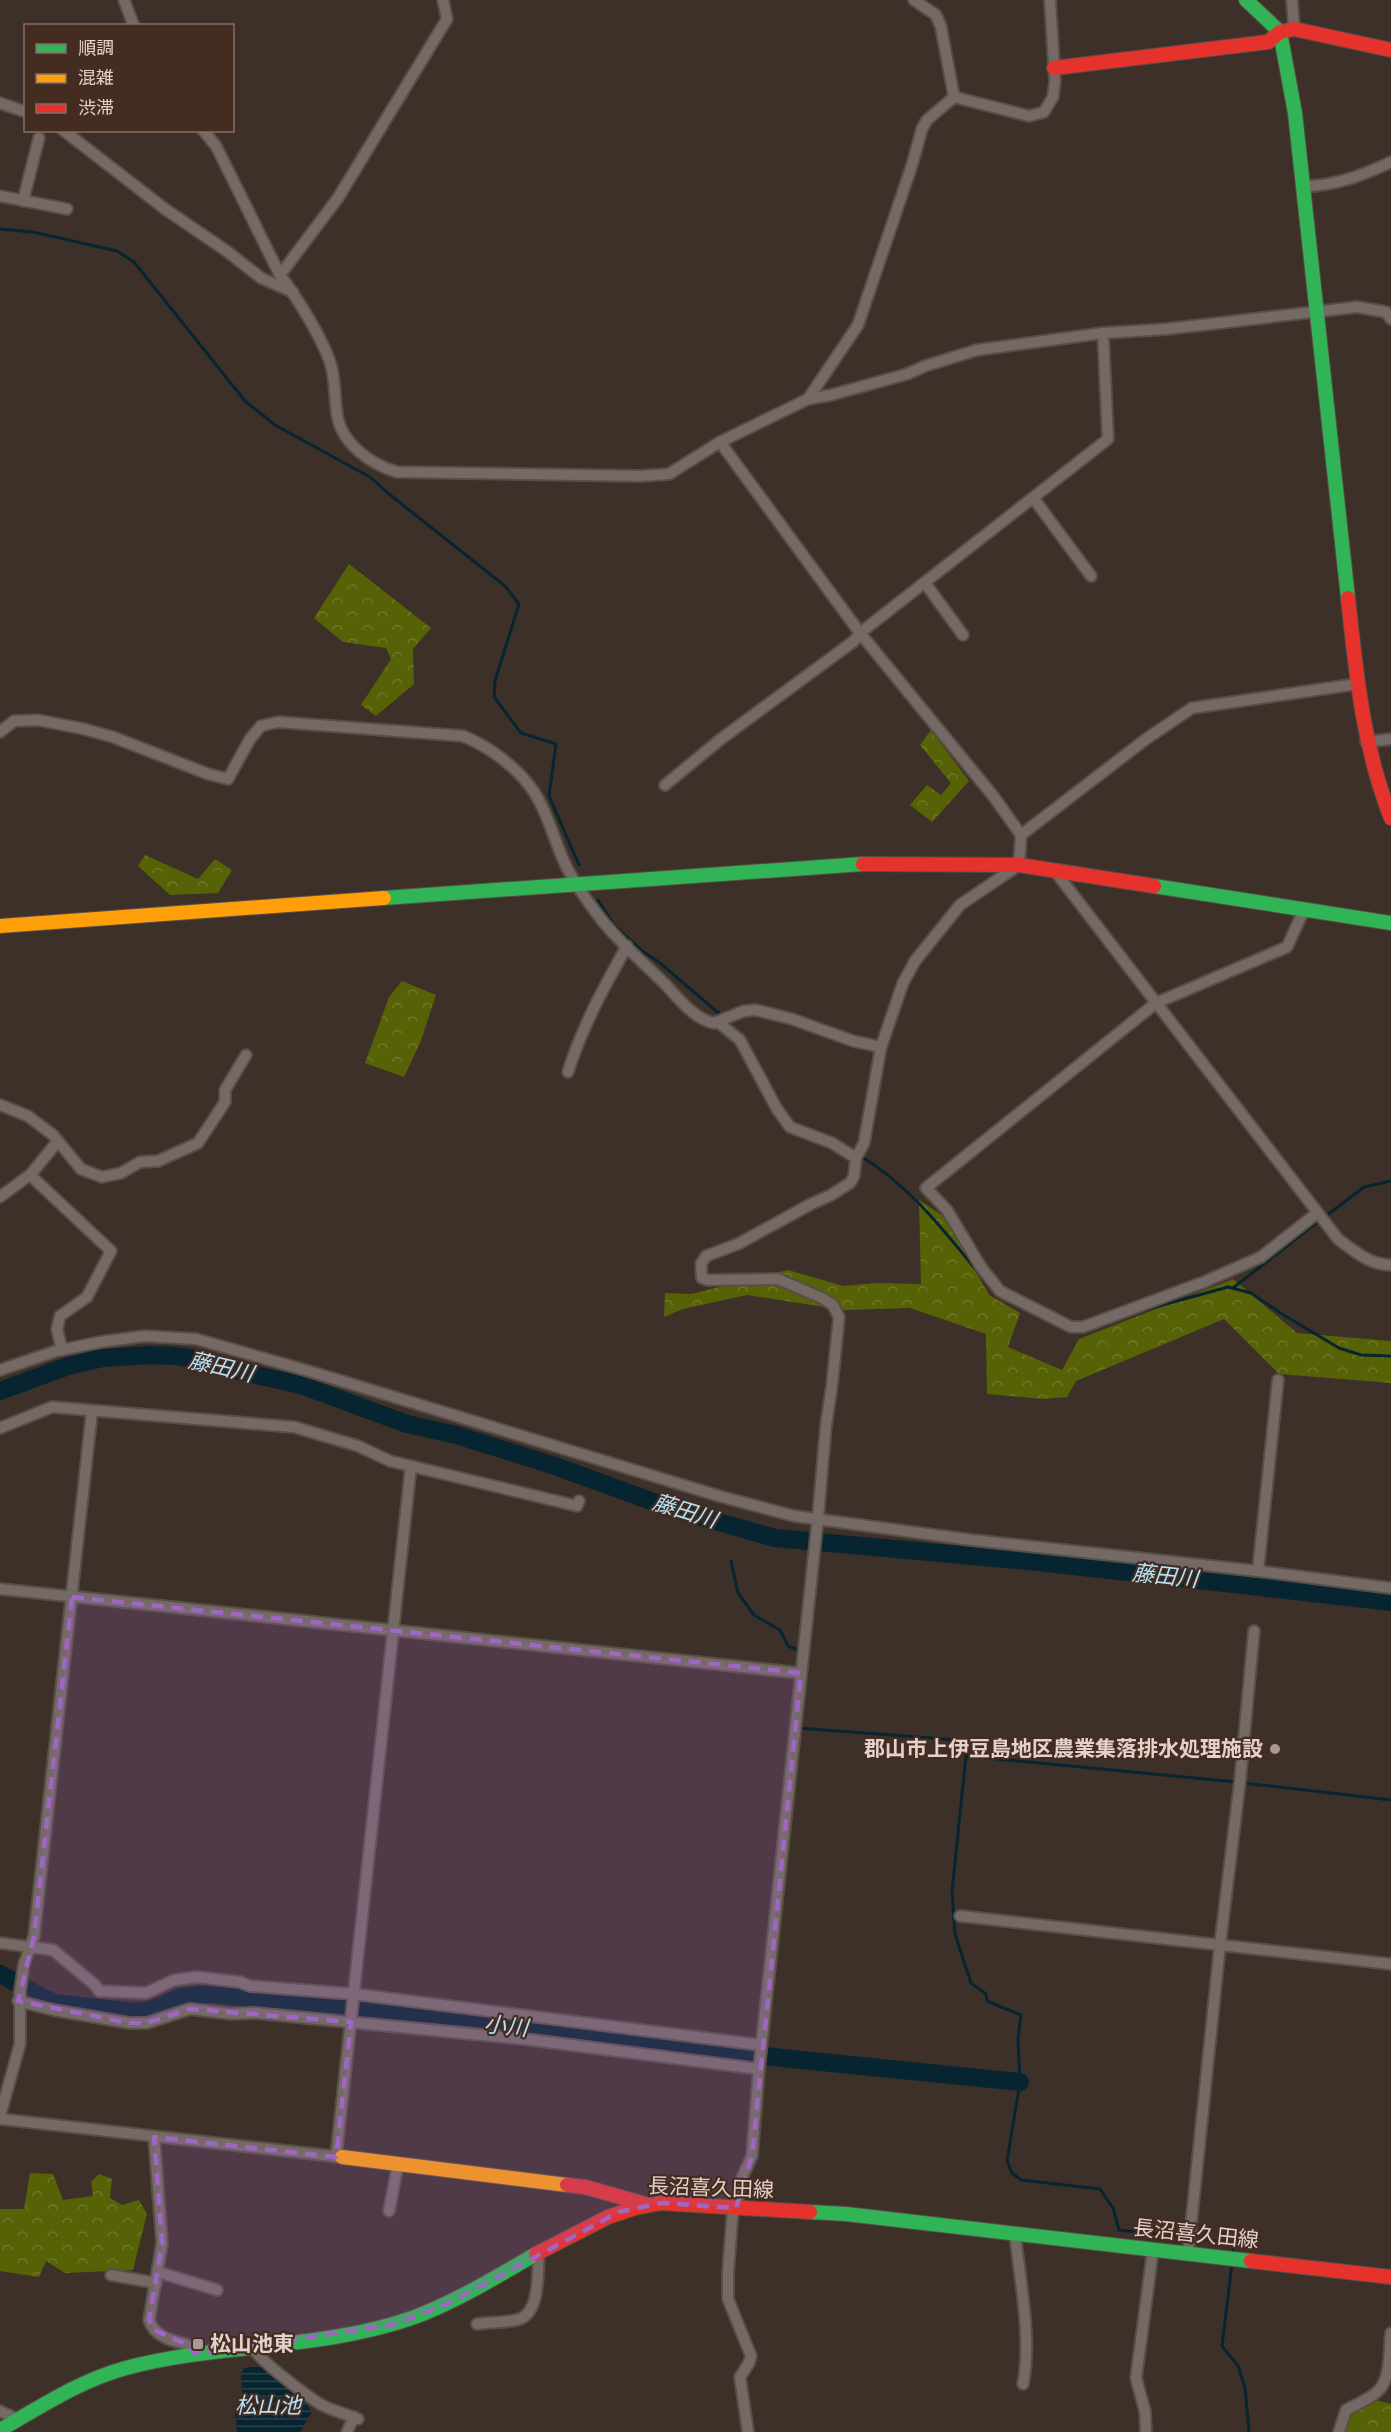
<svg xmlns="http://www.w3.org/2000/svg" width="1391" height="2432" font-family="'Fira Sans','Noto Sans JP',sans-serif">
<defs>
<pattern id="forest-crowns" width="20" height="18" patternUnits="userSpaceOnUse" patternTransform="scale(1.5)"><rect width="20" height="18" fill="#576206"/><path d="M2 6a3 3 0 1 1 6 0M12 15a3 3 0 1 1 6 0" fill="none" stroke="#6f7829"/></pattern>
<pattern id="water-rules" width="6" height="5" patternUnits="userSpaceOnUse" patternTransform="scale(1.5)"><rect width="6" height="5" fill="#062530"/><path d="M0 2.5h6" fill="none" stroke="#2a444d"/></pattern>
</defs>
<rect width="100%" height="100%" fill="#3d3029"/>
<g fill="url(#forest-crowns)">
<polygon points="349,564 431,628 413,649 414,684 376,716 361,705 391,659 386,648 343,642 314,618"/>
<polygon points="931,730 969,781 932,822 910,805 927,785 941,795 951,783 920,745"/>
<polygon points="145,855 198,879 215,859 232,870 218,893 170,895 138,866"/>
<polygon points="402,981 436,995 420,1043 404,1077 365,1063 389,997"/>
<polygon points="919,1200 946,1218 989,1295 1020,1313 1008,1347 1062,1370 1079,1339 1233,1279 1297,1333 1391,1341 1391,1383 1279,1374 1224,1319 1076,1381 1067,1397 1043,1399 987,1394 986,1334 910,1308 844,1310 747,1295 683,1309 664,1317 665,1293 691,1294 788,1270 843,1286 876,1283 921,1284"/>
<polygon points="30,2173 53,2174 63,2200 93,2196 91,2182 99,2174 112,2179 110,2198 122,2205 139,2200 147,2214 133,2270 65,2273 46,2261 39,2277 0,2271 0,2209 24,2209"/>
<polygon points="1376,2400 1391,2404 1391,2432 1343,2432 1351,2414"/>
</g>
<path fill="url(#water-rules)" d="M261,2365C275,2376 307,2396 311,2413L300,2432H237L235,2409L242,2395L241,2373L244,2368Z"/>
<g fill="none" stroke-linecap="round" stroke-linejoin="round">
<g stroke="#062530" stroke-width="3">
<polyline points="0,229 33,232 117,251 134,262 245,401 275,425 370,477 389,494 505,586 519,604 495,681 494,697 521,733 556,744 549,796 579,865"/>
<polyline points="598,900 613,924 642,951 660,963 723,1017"/>
<polyline points="728,1022 742,1036"/>
<polyline points="754,1055 783,1110"/>
<path d="M859,1155C914,1188 950,1239 991,1288"/>
<polyline points="1326,1216 1364,1187 1391,1181"/>
<polyline points="1233,1288 1320,1220"/>
<polyline points="1144,1310 1228,1287 1251,1293 1282,1314 1339,1348 1361,1355 1391,1356"/>
<polyline points="731,1561 738,1593 754,1615 780,1630 788,1646 801,1651"/>
<polyline points="798,1728 971,1741 966,1756 952,1892 955,1934 971,1983 986,1994 987,2001 1021,2015 1018,2039 1020,2082 1007,2161 1012,2173 1021,2180 1100,2189 1113,2208 1119,2230 1233,2243 1233,2252"/>
<polyline points="966,1756 1236,1782"/>
<polyline points="1243,1783 1391,1800"/>
<polyline points="1232,2264 1222,2346 1238,2366 1245,2388 1249,2432"/>
</g>
<g stroke="#062530" stroke-width="18">
<polyline points="0,1391 68,1366 103,1358 149,1355 176,1356 202,1360 224,1368 301,1385 407,1424 456,1435 555,1466 673,1509 775,1538 1038,1562 1391,1602"/>
<polyline points="0,1974 40,1996 55,2003 135,2012 151,2010 181,1997 212,1994 554,2031 782,2058 1020,2082"/>
</g>
<g stroke="#584d47" stroke-width="14">
<g id="street">
<polyline points="124,0 134,26"/>
<polyline points="1292,0 1294,29"/>
<polyline points="954,97 1029,116 1044,112 1053,97 1055,81 1050,0"/>
<polyline points="0,103 26,112"/>
<polyline points="63,130 165,209 228,252 261,278 293,292"/>
<path d="M203,130L216,146L280,275C299,301 317,329 329,359C336,377 334,395 337,414C341,443 370,464 397,472L640,476L669,474L720,442L808,399L831,395L907,374L925,366L977,350L1103,333L1167,329L1357,307L1386,312L1391,319"/>
<path d="M1302,186C1333,187 1363,175 1391,162"/>
<polyline points="0,196 67,209"/>
<polyline points="23,201 39,138"/>
<polyline points="280,275 338,198 447,19 443,0"/>
<polyline points="808,399 858,325 912,165 922,129 927,120 954,97 941,27 936,15 914,0"/>
<polyline points="720,442 860,633 994,797 1021,835"/>
<polyline points="1034,499 1091,576"/>
<polyline points="925,583 963,635"/>
<path d="M0,732L14,721L38,720L84,729L113,737L208,774L228,779L250,739L261,726L278,722L463,736C490,747 518,768 534,792C549,815 555,844 567,868C575,883 585,898 595,911C614,938 641,960 665,984C677,997 695,1020 714,1023L744,1011L756,1010L792,1019L853,1041L881,1047"/>
<polyline points="1366,742 1391,739"/>
<polyline points="665,785 721,739 854,641 860,633 1108,439 1103,333"/>
<path d="M1054,870L1338,1239C1354,1251 1370,1265 1391,1265"/>
<polyline points="1304,910 1287,947 1156,1003 926,1188 947,1210 981,1267 1000,1291 1071,1327 1083,1327 1204,1282 1261,1257 1316,1214"/>
<polyline points="718,1022 740,1040 777,1109 790,1127 832,1143 856,1158"/>
<path d="M568,1072C582,1027 604,987 627,946"/>
<polyline points="0,1105 28,1116 53,1135 81,1169 102,1177 121,1173 140,1162 158,1161 198,1143 225,1102 225,1090 246,1055"/>
<polyline points="30,1175 111,1251 87,1297 60,1316 57,1329 62,1350"/>
<polyline points="0,1197 31,1174 58,1141"/>
<polyline points="0,1370 56,1351 100,1342 145,1336 196,1339 312,1372 719,1496 794,1516 972,1540 1258,1571 1391,1588"/>
<polyline points="0,1428 52,1407 294,1427 358,1446 390,1461 577,1506 579,1501"/>
<polyline points="1258,1571 1278,1380"/>
<polyline points="0,1589 801,1673"/>
<polyline points="960,1916 1391,1964"/>
<polyline points="0,1943 53,1950 95,1985 99,1991 146,1993 174,1980 197,1977 240,1982 250,1986 354,1994 761,2045"/>
<polyline points="18,2001 53,2010 129,2023 147,2023 190,2009 231,2014 254,2013 524,2039 759,2069"/>
<polyline points="0,2116 20,2044 20,1991 24,1964 34,1936 92,1411"/>
<polyline points="0,2119 342,2157"/>
<path d="M154,2137L162,2243L149,2320C154,2337 173,2341 188,2345L195,2354"/>
<polyline points="336,2157 411,1466"/>
<polyline points="733,2208 728,2273 728,2299 751,2356 749,2363 740,2377 748,2432"/>
<polyline points="736,2208 741,2180 752,2156 759,2069 818,1517 826,1425 832,1385 839,1317 833,1305 822,1298 778,1279 708,1280 702,1278 701,1264 706,1256 738,1244 811,1204 831,1195 850,1183 854,1176 856,1158 864,1143 881,1047 903,983 915,961 960,905 1019,865 1021,835 1146,739 1192,708 1357,684"/>
<polyline points="389,2211 398,2164"/>
<path d="M1015,2234C1020,2281 1032,2338 1023,2384"/>
<polyline points="1188,2254 1220,1945 1240,1781 1254,1631"/>
<polyline points="158,2272 217,2290"/>
<polyline points="111,2275 156,2283"/>
<path d="M477,2324C490,2322 508,2323 520,2319C541,2310 537,2272 539,2253"/>
<path d="M252,2347C259,2360 308,2397 322,2405C333,2411 347,2414 358,2419"/>
<polyline points="0,2411 19,2420"/>
<polyline points="347,2432 354,2417"/>
<polyline points="1146,2432 1145,2411 1136,2378 1153,2250"/>
<path d="M1339,2432L1346,2410C1356,2404 1371,2399 1379,2390C1391,2377 1389,2350 1391,2333"/>
</g>
</g>
<g stroke="#584d47" stroke-width="16">
<g id="fast">
<polyline points="1246,0 1280,32 1295,113 1348,598"/>
<polyline points="1154,886 1391,923"/>
<polyline points="384,898 863,864"/>
<polyline points="810,2212 846,2214 1251,2261"/>
<path d="M0,2430C40,2407 81,2380 126,2368C219,2343 320,2350 412,2318C456,2302 496,2277 536,2254"/>
</g>
</g>
<g stroke="#584d47" stroke-width="16">
<g id="slow">
<polyline points="0,926 384,898"/>
<polyline points="342,2157 567,2185"/>
</g>
</g>
<g stroke="#584d47" stroke-width="16">
<g id="jam">
<polyline points="1054,68 1268,42 1280,32 1294,29 1391,50"/>
<path d="M1348,598C1356,673 1363,747 1391,818"/>
<polyline points="863,864 1019,865 1154,886"/>
<polyline points="567,2185 585,2187 645,2204"/>
<polyline points="536,2254 608,2217 635,2208 661,2203 810,2212"/>
<polyline points="1251,2261 1391,2277"/>
</g>
</g>
<use href="#street" stroke="#746964" stroke-width="10"/>
<use href="#fast" stroke="#30b455" stroke-width="14"/>
<use href="#slow" stroke="#ff9f0a" stroke-width="14"/>
<use href="#jam" stroke="#e5322d" stroke-width="14"/>
</g>
<path fill="#9f66c3" fill-opacity="0.2" stroke="#9f66c3" stroke-width="4.5" stroke-dasharray="12 8" stroke-linejoin="round" d="M72,1597L801,1673L752,2156L736,2208L661,2203L619,2212L450,2303L393,2325L195,2354L188,2345L154,2330L149,2320L162,2243L154,2137L336,2157L351,2022L190,2009L147,2023H129L18,2001L34,1936Z"/>
<g fill="#a89992" stroke="#452c21" stroke-width="2">
<circle cx="1275" cy="1749" r="6"/>
<rect x="192" y="2338" width="12" height="12" rx="3"/>
</g>
<g text-anchor="middle" dominant-baseline="central" stroke-width="4.5" stroke-linejoin="round" paint-order="stroke">
<g font-size="21" font-weight="bold" fill="#e2d2cb" stroke="#452c21" text-anchor="end">
<text x="1263" y="1749">郡山市上伊豆島地区農業集落排水処理施設</text>
<text x="210" y="2344" text-anchor="start">松山池東</text>
</g>
<g font-size="21" fill="#e2d2cb" stroke="#452c21">
<text transform="translate(711 2188) rotate(2)">長沼喜久田線</text>
<text transform="translate(1196 2234) rotate(6)">長沼喜久田線</text>
</g>
<g font-size="22" font-style="italic" fill="#b3e3f9" stroke="#452c21">
<text transform="translate(221 1367) rotate(13)">藤田川</text>
<text transform="translate(685 1511) rotate(17)">藤田川</text>
<text transform="translate(1165 1576) rotate(6)">藤田川</text>
<text transform="translate(506 2026) rotate(6)">小川</text>
<text x="268" y="2405">松山池</text>
</g>
</g>
<rect x="24" y="24" width="210" height="108" fill="#452c21" stroke="#846e65" stroke-width="1.5"/>
<rect x="36" y="44" width="30" height="9" fill="#30b455" stroke="#846e65" stroke-width="1.5"/>
<text x="78" y="54" font-size="18" fill="#e2d2cb">順調</text>
<rect x="36" y="74" width="30" height="9" fill="#ff9f0a" stroke="#846e65" stroke-width="1.5"/>
<text x="78" y="84" font-size="18" fill="#e2d2cb">混雑</text>
<rect x="36" y="104" width="30" height="9" fill="#e5322d" stroke="#846e65" stroke-width="1.5"/>
<text x="78" y="114" font-size="18" fill="#e2d2cb">渋滞</text>
</svg>
